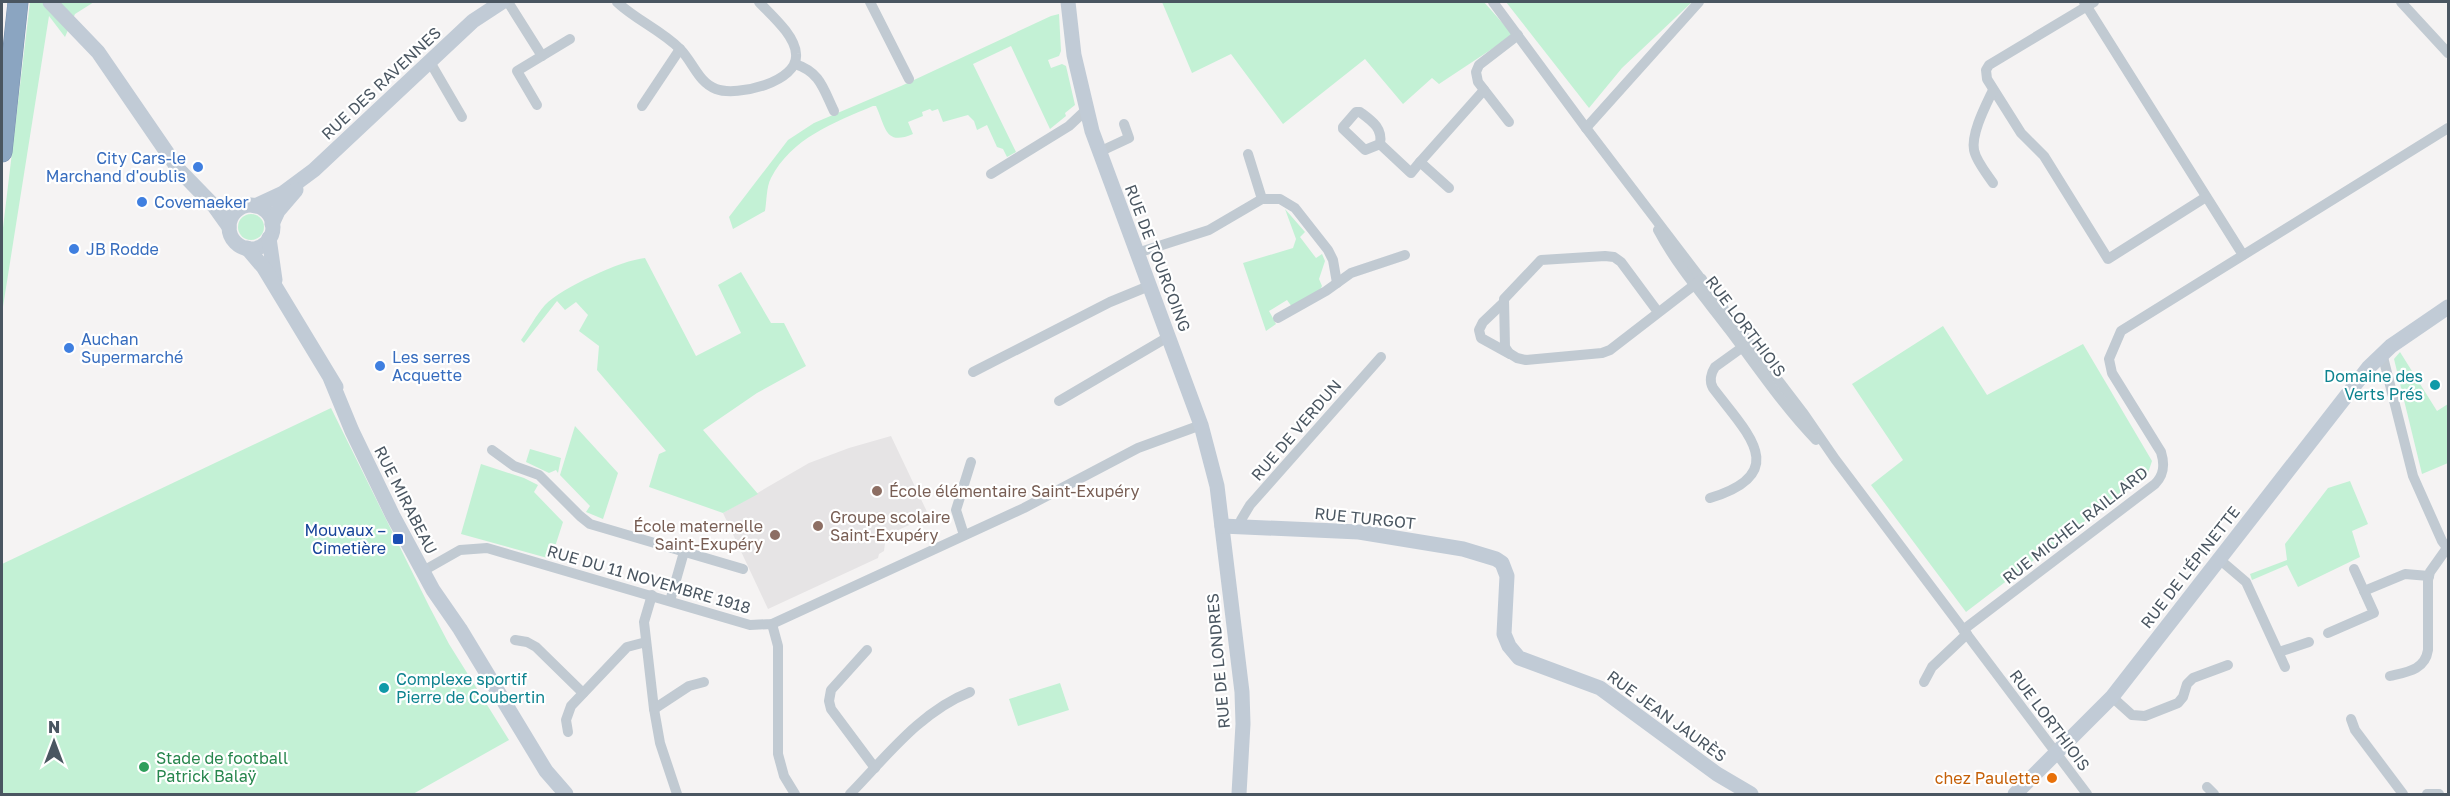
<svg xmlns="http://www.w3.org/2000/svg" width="2450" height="796" font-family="'Golos Text',sans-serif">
<rect width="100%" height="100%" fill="#f5f3f3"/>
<polygon fill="#e6e4e5" points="891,436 929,516 883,537 885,543 884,551 879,554 878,558 768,609 723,513 809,463 849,448"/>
<g fill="#c3f1d5">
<polygon points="30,2 94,2 75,14 65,37 49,16 2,313 2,236"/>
<polygon points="1162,2 1484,2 1513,35 1439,84 1432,78 1403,104 1365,59 1283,124 1231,54 1192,73"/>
<polygon points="1506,2 1692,2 1622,68 1589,108"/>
<path d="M1059,14L1061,51L1059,56L1048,60L1051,68L1062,64L1066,66L1075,105L1065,113L1066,116L1050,129L1011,46L973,64L1016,152L1007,157L1003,149L997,147L987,125L977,130L974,121L968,115L943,122L938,109L932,111L930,109L922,112L923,116L908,122L913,134C885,146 886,128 876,106H873C833,123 792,138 771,178C766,188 767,200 765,211L733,229L729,217L788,140L814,123L901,86L1051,16Z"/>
<polygon points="1285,209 1305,232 1300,237 1316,258 1322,254 1325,261 1319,279 1322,286 1319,292 1292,307 1287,300 1269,311 1276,324 1266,331 1243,263 1293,248 1296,239"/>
<circle cx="251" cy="227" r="13"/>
<path d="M645,258L696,356L741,333L718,285L741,272L771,323H784L806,366L757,393L703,430L758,494L723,513L649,487L659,454L666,451L597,370L599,346L579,331L588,315L576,302L565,310L557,301L524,343L521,340C529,329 536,315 545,305C561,288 622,260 645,258Z"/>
<polygon points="1943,326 1987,395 2083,344 2152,461 2148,473 1966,612 1871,485 1903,460 1852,384"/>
<polygon points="2400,352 2437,411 2448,404 2448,463 2422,474 2394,359"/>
<polygon points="331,408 429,606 449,644 509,740 413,794 2,794 2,564"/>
<polygon points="575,426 618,473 603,519 586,512 590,506 560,475"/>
<polygon points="530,449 561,458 558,473 556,470 549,473 526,462"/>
<polygon points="481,464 524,478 538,485 534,492 563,522 551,559 461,534"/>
<polygon points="2350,481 2368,524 2352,531 2360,557 2298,587 2287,565 2252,580 2250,574 2287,560 2285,544 2328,488"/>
<polygon points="1060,683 1069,710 1018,726 1009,699"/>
</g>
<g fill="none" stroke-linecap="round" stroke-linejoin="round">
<g stroke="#7690ad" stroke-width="21">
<polyline id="highway" points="2,152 18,2"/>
</g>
<g stroke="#c1cad2" stroke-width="10">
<polyline points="508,2 542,56"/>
<path d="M617,2C636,20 661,30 680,49C693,62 698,82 716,89C737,97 799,82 796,54C795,35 771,15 759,2"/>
<polyline points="870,2 909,79"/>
<polyline points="1493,2 1586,128 1804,414 1835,459 2087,794"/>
<polyline points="2084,2 2243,255"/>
<polyline points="2094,2 1989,65 1986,70 1987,79 2021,133 2044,156 2108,259 2206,197"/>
<polyline points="2401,2 2448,53"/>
<polyline points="430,62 462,117"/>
<path d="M795,64C820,72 823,88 834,111"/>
<path d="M1993,90C1986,105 1971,133 1974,150C1976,161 1987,174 1993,183"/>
<polyline points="537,105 517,71 570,39"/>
<polyline points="642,106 680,49"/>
<polyline points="1509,122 1478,82 1476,72 1479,65 1518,35"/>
<polyline points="1586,128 1699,2"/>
<path d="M1380,144L1365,150L1343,129V127L1356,112H1360C1372,121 1383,128 1380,144L1411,173L1420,162"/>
<polyline points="1099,152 1129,138 1124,124"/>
<polyline points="1248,154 1262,199 1280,199 1295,208 1328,250 1333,260 1337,283"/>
<polyline points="991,174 1069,126 1086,110"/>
<polyline points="1449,188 1420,162 1484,90"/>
<path d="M1658,230C1677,266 1705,298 1730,331C1758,368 1784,407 1816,440"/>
<polyline points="1137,253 1209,230 1262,199"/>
<polyline points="1503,303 1483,322 1479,330 1481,338 1510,354"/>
<polyline points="1658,312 1621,262 1614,257 1605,256 1541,260 1504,299 1505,347 1509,353 1517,358 1526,360 1602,353 1610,350 1702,279"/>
<polyline points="1278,318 1326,291 1351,273 1405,255"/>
<polyline points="2382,353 2413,476 2442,541 2448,549"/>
<polyline points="973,372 1110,302 1149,286"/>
<polyline points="1059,401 1168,337"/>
<polyline points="492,450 514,466 539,475 580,516 590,524 743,569"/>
<path d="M1710,498C1793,473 1746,432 1713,388C1709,381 1711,373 1715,367L1747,344"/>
<polyline points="1240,527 1241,520 1250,505 1381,357"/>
<polyline points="964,535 956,510 971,462"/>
<polyline points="2219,559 2246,582 2285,667"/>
<polyline points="423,571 460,550 487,548 750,625 772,624 1024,508 1138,448 1201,425"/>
<polyline points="2364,591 2405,574 2429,576"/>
<polyline points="652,595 644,622 654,709 660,743 677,794"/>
<polyline points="670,601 684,552"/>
<polyline points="772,624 778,646 778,754 784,776 795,794"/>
<path d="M1963,630L2155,484C2164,475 2165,465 2161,452L2112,373L2109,359L2121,331L2448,128"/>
<polyline points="2328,633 2374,613 2354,569"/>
<polyline points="515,640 527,642 536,647 583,693"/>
<polyline points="867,650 831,690 829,701 831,709 875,768"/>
<polyline points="2279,652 2309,642"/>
<path d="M2390,676C2407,672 2425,670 2428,650V580L2430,572L2447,548"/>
<polyline points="1924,682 1932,667 1967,634"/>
<polyline points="2112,697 2132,715 2145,716 2178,703 2183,697 2187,684 2193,678 2228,665"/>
<polyline points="654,709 689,686 704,682"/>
<polyline points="2351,719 2355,730 2403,794"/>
<polyline points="568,732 566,720 571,706 627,647 646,642"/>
<polyline points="2207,787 2214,794"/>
<path d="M850,794C886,757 921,711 970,692"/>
<polyline points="2427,794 2439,794"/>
</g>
<g stroke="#c1cbd6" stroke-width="15">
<polyline points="50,2 98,52 179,170 214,206 229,227"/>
<polyline points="1068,2 1074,55 1092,131 1201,425 1217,486 1242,692 1243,724 1239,794"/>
<circle cx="251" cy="227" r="22"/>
<polyline points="255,206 283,193 314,170 473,21 502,2"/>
<polyline points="272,224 278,211 296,190"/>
<polyline points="269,238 275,280"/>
<polyline points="247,248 264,268 336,387"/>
<polyline points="331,380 352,431 393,516 433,590 460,629 546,771 566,794"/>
<polyline points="1222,526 1359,532 1463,549 1496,559 1502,563 1507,576 1504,634 1509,646 1519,658 1600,688 1717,774 1751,794"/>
<polyline points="2015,794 2112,697 2368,368 2391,346 2448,307"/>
</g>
<use href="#highway" stroke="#8ba5c1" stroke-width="20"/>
</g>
<g fill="#3f7fe0" stroke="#fff" stroke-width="2">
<circle cx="198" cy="167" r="6"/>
<circle cx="142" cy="202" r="6"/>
<circle cx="74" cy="249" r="6"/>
<circle cx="69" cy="348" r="6"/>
<circle cx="380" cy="366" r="6"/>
</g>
<g fill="#0f9aa8" stroke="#fff" stroke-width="2">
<circle cx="2435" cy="385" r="6"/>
<circle cx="384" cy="688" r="6"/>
</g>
<g fill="#8d6e63" stroke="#fff" stroke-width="2">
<circle cx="877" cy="491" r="6"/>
<circle cx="818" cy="526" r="6"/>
<circle cx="775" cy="535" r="6"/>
</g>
<rect fill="#1a4fb4" stroke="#fff" stroke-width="2" x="392" y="533" width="12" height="12" rx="3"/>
<circle fill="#2e9e5b" stroke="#fff" stroke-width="2" cx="144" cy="767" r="6"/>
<circle fill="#e8710a" stroke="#fff" stroke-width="2" cx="2052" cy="778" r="6"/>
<g text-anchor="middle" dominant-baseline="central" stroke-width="4.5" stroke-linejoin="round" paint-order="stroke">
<g font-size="16" fill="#4a5661" stroke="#fff">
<text transform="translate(381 83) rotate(-43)">RUE DES RAVENNES</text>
<text transform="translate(1158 258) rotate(69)">RUE DE TOURCOING</text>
<text transform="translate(1746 326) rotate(53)">RUE LORTHIOIS</text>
<text transform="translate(1296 430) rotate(-49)">RUE DE VERDUN</text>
<text transform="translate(406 500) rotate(63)">RUE MIRABEAU</text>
<text transform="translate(1365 518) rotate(6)">RUE TURGOT</text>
<text transform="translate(2075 525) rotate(-38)">RUE MICHEL RAILLARD</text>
<text transform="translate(2190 567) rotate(-52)">RUE DE L'ÉPINETTE</text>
<text transform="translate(649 579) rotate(16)">RUE DU 11 NOVEMBRE 1918</text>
<text transform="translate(1218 661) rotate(-95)">RUE DE LONDRES</text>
<text transform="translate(1667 716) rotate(36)">RUE JEAN JAURÈS</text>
<text transform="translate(2050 720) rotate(53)">RUE LORTHIOIS</text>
</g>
<g font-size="16" fill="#366cbe" stroke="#fff" text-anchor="start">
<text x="186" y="158" text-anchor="end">City Cars-le<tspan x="186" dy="18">Marchand d'oublis</tspan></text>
<text x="154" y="202">Covemaeker</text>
<text x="86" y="249">JB Rodde</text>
<text x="81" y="339">Auchan<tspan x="81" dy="18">Supermarché</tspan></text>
<text x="392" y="357">Les serres<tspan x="392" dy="18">Acquette</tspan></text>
</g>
<g font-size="16" fill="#0d838f" stroke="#fff" text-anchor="end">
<text x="2423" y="376">Domaine des<tspan x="2423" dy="18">Verts Prés</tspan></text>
<text x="396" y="679" text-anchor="start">Complexe sportif<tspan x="396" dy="18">Pierre de Coubertin</tspan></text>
</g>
<g font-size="16" fill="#785e54" stroke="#fff" text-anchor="start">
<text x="889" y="491">École élémentaire Saint-Exupéry</text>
<text x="830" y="517">Groupe scolaire<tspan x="830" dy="18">Saint-Exupéry</tspan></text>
<text x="763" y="526" text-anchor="end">École maternelle<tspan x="763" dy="18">Saint-Exupéry</tspan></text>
</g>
<g font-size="16" fill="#164399" stroke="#fff" text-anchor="end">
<text x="386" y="530">Mouvaux –<tspan x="386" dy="18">Cimetière</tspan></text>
</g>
<g font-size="16" fill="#27864d" stroke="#fff" text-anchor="start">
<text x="156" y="758">Stade de football<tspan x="156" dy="18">Patrick Balaÿ</tspan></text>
</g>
<g font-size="16" fill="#c56008" stroke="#fff" text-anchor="end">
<text x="2040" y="778">chez Paulette</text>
</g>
</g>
<rect width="2450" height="796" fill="none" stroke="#4a5661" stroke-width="6"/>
<g transform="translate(54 742)" stroke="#ffffff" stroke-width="4.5" paint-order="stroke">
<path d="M0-4.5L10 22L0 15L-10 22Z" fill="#4a5661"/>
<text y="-9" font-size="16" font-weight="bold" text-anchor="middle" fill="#4a5661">N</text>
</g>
</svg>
